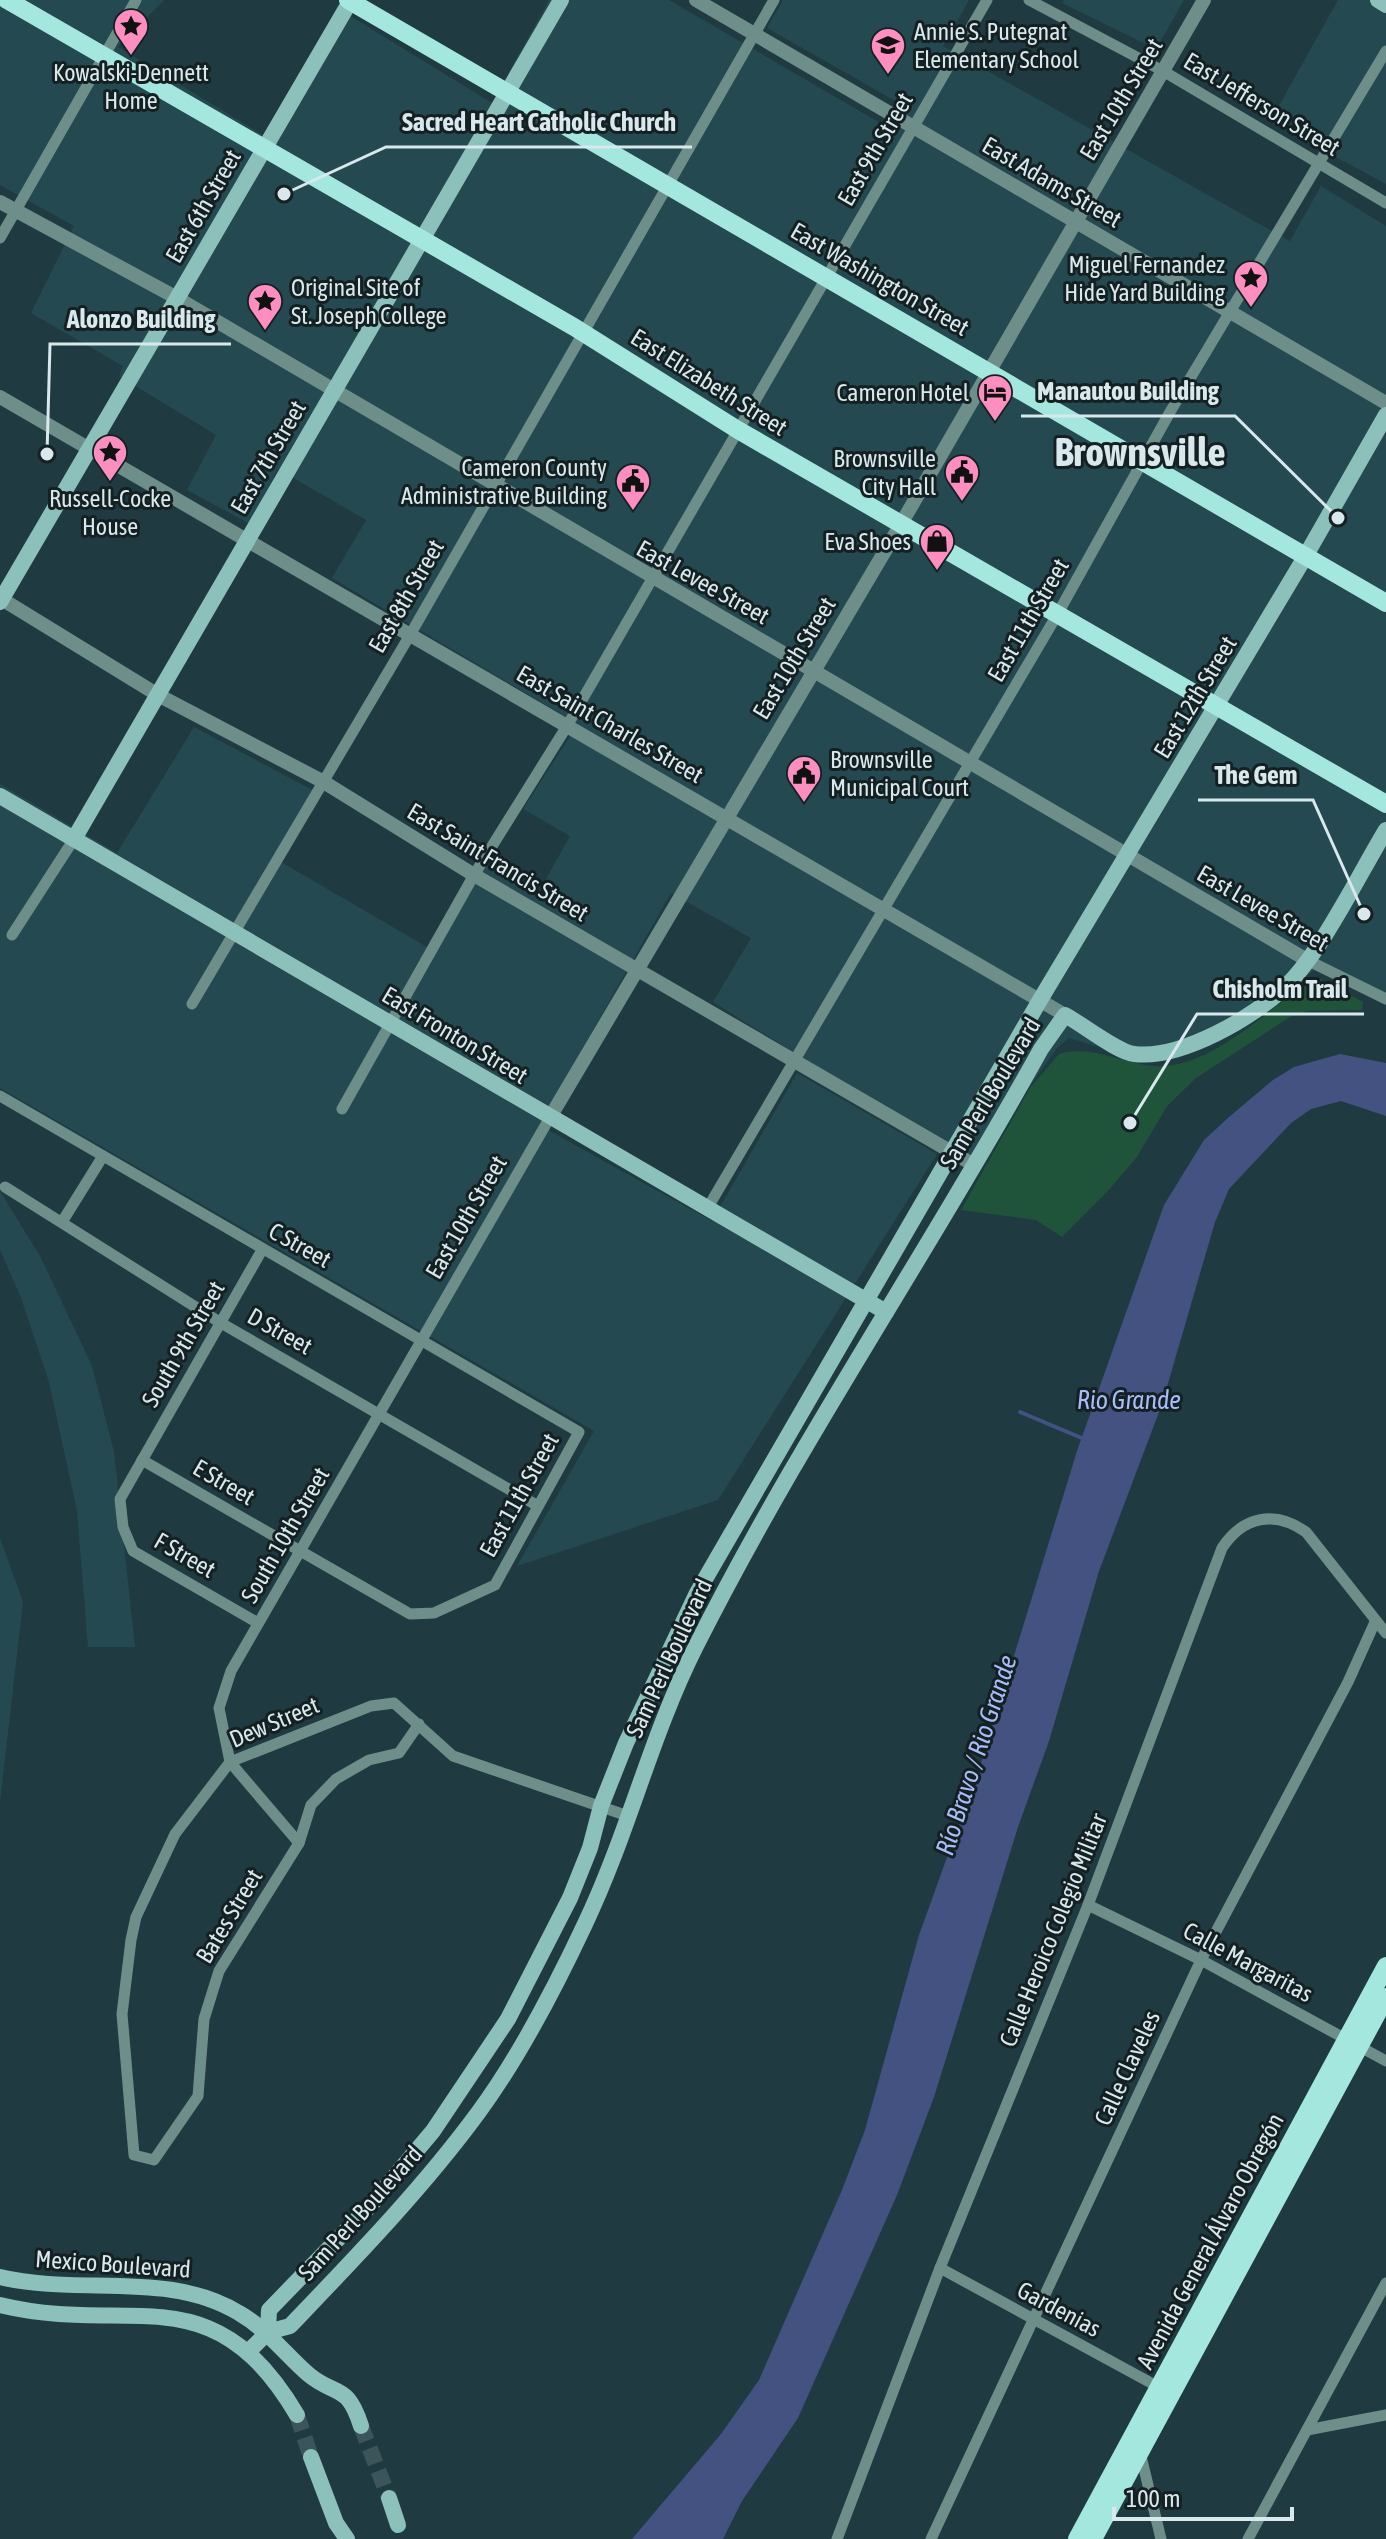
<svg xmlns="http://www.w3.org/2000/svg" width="1386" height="2539" font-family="'Asap Condensed',sans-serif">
<rect width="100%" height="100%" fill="#1f3b41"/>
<g fill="#244951">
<polygon points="0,0 164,0 118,47 263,135 339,9 492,103 549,0 669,0 894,131 906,107 767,28 783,0 969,0 943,46 1290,241 1321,186 1386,226 1386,1004 1314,970 1234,1033 1173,1059 1138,1059 1069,1038 1057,1048 974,1165 713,1002 751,938 671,893 539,1125 712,1221 797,1073 937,1154 718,1500 517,1566 594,1431 0,1088 0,784 117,853 194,727 316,792 276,859 427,947 476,860 538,893 570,836 523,809 578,724 332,578 366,520 278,469 250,524 187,490 216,435 119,376 123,366 31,313 74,226 0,185"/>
<polygon points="1064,0 1184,0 1156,49 1062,3"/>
<polygon points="1338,0 1386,0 1386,184 1270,122"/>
<polygon points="0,1191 41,1258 92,1366 114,1452 135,1647 88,1647 77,1511 49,1382 20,1295 0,1250"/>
<polygon points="0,1538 23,1602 0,1802"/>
</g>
<path fill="#1f543a" d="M1318,978L1363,1002L1362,1010L1308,1011L1290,1017L1196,1078L1167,1106L1137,1157L1107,1192L1062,1237L1036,1220L961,1210L1030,1088L1059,1054C1091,1044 1123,1064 1155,1066C1208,1070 1269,1010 1309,980Z"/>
<polygon fill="#435281" points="1340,1054 1386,1063 1386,1116 1341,1101 1311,1109 1291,1123 1229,1189 1215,1222 1162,1404 1099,1571 1049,1741 1018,1827 934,2097 897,2195 798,2418 742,2501 723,2539 632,2539 721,2434 759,2380 842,2190 865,2130 919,1935 981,1763 1077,1451 1164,1205 1204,1140 1229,1117 1273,1080 1294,1067"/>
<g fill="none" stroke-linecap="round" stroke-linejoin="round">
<polyline stroke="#435281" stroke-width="4" points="1020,1412 1084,1439"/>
<g stroke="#3b555b" stroke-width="16" stroke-dasharray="16 8" stroke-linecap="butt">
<polyline points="297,2415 311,2457"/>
<polyline points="361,2426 389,2498"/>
</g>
<g stroke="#6e8e8a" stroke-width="11">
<polyline points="1029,0 1163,71 1386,203"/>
<polyline points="0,238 136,0"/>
<polyline points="12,935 74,839"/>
<polyline points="1307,960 1386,999"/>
<polyline points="192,1004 410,635 774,0"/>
<polyline points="0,1096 579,1432 495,1585 434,1613 410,1614 142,1460"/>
<polyline points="342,1109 474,875 567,726 987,0"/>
<polyline points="5,1187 221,1323 538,1506"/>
<polyline points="707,1209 1057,615 1170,412 1386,51"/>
<polyline points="62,1222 103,1156"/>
<polyline points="258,1623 133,1551 123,1527 120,1499 262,1250"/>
<polyline points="419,1724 399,1753 369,1760 336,1779 311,1805 299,1843 219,1971 204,2019 198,2096 154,2160 134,2155 122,2014 131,1940 136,1917 175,1834 230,1762 371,1706 394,1703 453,1756 628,1816"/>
<polyline points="299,1843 230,1762 219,1708 231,1671 549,1119"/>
<polyline points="1088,1905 1201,1960 1386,2061"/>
<polyline points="940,2268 1164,2390"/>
<polyline points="1307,2430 1386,2415"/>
<polyline points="1140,2452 1161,2539"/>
<path d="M837,2539L940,2268L1088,1905L1222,1548C1243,1516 1275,1510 1306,1532L1386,1633"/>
<polyline points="931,2539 1201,1960 1348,1682 1375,1622"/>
<polyline points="1248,2539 1386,2283"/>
</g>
<g stroke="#6e8e8a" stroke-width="14">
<polyline points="696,0 1386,403"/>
<polyline points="0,202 177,298 1307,960"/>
<polyline points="0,397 1065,1015"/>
<polyline points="0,598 158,695 322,781 474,875 974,1165"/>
<polyline points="549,1119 901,524 1204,0"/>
</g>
<g stroke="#8cc0ba" stroke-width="16">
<polyline points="1378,0 1386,5"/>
<polyline points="0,602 351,0"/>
<polyline points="0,796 886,1312"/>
<polyline points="74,839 561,0"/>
<path d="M0,2277C79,2296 169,2270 239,2313C267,2329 284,2353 308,2374C335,2397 347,2382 361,2426"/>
<path d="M0,2305C131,2337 211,2270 297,2415"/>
<polyline points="268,2332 269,2310 368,2208 433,2131 508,2019 570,1898 590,1848 601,1806 626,1743 697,1593 1040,1000 1305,557 1386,415"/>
<path d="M249,2351L268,2332L290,2326C355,2258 422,2189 478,2113C520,2056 555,1988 585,1924C628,1834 651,1735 696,1646C799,1441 930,1250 1041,1049L1065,1015C1082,1024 1117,1052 1134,1054C1180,1060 1255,1017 1287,985C1321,952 1360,873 1386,830"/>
<polyline points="311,2457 336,2523 347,2539"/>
<polyline points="389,2498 398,2525"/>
</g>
<g stroke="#a3e7df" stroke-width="18">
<polyline points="7,0 574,327 738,430 1386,804"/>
<polyline points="348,0 1386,603"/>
<polyline points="1077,2539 1386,1966"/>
<polyline points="1093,2539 1386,1997"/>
</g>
</g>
<defs>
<g id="sight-pin" transform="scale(1.8)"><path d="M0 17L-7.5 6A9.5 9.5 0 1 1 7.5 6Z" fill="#fd8ebf" stroke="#142022"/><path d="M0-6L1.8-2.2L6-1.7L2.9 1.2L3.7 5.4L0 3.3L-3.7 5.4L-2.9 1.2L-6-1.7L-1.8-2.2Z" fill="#111"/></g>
<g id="school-pin" transform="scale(1.8)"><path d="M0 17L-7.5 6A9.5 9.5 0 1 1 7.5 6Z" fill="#fd8ebf" stroke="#142022"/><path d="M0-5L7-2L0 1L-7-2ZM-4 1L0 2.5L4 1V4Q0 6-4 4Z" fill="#111"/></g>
<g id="hotel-pin" transform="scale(1.8)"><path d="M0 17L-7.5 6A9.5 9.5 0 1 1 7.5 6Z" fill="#fd8ebf" stroke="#142022"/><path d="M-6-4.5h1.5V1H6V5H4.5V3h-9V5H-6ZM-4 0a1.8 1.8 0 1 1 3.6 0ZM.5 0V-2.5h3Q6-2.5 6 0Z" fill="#111"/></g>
<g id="civic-pin" transform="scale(1.8)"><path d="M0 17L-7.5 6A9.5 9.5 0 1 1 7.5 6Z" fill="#fd8ebf" stroke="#142022"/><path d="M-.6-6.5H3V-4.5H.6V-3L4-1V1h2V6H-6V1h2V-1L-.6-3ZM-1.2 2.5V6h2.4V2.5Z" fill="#111"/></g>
<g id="shop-pin" transform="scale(1.8)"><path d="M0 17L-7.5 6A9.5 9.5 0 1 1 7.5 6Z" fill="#fd8ebf" stroke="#142022"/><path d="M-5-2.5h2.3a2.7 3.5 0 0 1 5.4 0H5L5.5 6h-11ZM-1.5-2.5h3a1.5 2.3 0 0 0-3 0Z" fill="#111"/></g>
</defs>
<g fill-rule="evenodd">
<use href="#sight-pin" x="131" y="26"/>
<use href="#school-pin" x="888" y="45"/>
<use href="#sight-pin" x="1251" y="278"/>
<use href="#sight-pin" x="265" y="301"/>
<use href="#hotel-pin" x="995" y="392"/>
<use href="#sight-pin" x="110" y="452"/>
<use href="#civic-pin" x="962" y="472"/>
<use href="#civic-pin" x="633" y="481"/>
<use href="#shop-pin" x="937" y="541"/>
<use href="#civic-pin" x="804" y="773"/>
</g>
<g text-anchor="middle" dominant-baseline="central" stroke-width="6" stroke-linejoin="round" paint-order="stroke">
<g font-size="24" fill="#d8e8ec" stroke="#142022" text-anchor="end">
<text x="914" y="31" text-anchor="start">Annie S. Putegnat<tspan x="914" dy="28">Elementary School</tspan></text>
<text x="131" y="72" text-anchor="middle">Kowalski-Dennett<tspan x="131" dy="28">Home</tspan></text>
<text x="1225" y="264">Miguel Fernandez<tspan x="1225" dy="28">Hide Yard Building</tspan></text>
<text x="291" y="287" text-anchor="start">Original Site of<tspan x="291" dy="28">St. Joseph College</tspan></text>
<text x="969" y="392">Cameron Hotel</text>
<text x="936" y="458">Brownsville<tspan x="936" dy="28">City Hall</tspan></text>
<text x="607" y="467">Cameron County<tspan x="607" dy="28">Administrative Building</tspan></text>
<text x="110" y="498" text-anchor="middle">Russell-Cocke<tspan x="110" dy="28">House</tspan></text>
<text x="911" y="541">Eva Shoes</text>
<text x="830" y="759" text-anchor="start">Brownsville<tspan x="830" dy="28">Municipal Court</tspan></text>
</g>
<g font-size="24" fill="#d8e8ec" stroke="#142022">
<text transform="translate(1121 99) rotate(-59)">East 10th Street</text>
<text transform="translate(1262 104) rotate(31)">East Jefferson Street</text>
<text transform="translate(875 149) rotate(-60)">East 9th Street</text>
<text transform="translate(1052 182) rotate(30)">East Adams Street</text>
<text transform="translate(203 206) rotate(-60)">East 6th Street</text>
<text transform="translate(880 279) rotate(30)">East Washington Street</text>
<text transform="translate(709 382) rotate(32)">East Elizabeth Street</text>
<text transform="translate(268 457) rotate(-60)">East 7th Street</text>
<text transform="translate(703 582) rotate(29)">East Levee Street</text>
<text transform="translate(406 596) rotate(-60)">East 8th Street</text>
<text transform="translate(1028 620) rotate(-60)">East 11th Street</text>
<text transform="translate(794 658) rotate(-59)">East 10th Street</text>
<text transform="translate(1195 697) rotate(-59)">East 12th Street</text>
<text transform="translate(610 724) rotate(30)">East Saint Charles Street</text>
<text transform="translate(498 862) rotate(31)">East Saint Francis Street</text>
<text transform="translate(1263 908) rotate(30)">East Levee Street</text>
<text transform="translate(455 1035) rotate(31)">East Fronton Street</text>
<text transform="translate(990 1093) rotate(-59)">Sam Perl Boulevard</text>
<text transform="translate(466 1217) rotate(-60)">East 10th Street</text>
<text transform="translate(300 1245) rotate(29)">C Street</text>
<text transform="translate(280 1331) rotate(29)">D Street</text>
<text transform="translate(183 1344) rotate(-60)">South 9th Street</text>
<text transform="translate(224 1482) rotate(30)">E Street</text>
<text transform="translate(519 1495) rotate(-61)">East 11th Street</text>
<text transform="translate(285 1535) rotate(-60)">South 10th Street</text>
<text transform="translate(185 1555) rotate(30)">F Street</text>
<text transform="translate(669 1658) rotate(-65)">Sam Perl Boulevard</text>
<text transform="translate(274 1722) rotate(-23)">Dew Street</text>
<text transform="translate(229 1916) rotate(-59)">Bates Street</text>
<text transform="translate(1053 1930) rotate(-68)">Calle Heroico Colegio Militar</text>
<text transform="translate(1248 1962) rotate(28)">Calle Margaritas</text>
<text transform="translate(1127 2068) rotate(-65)">Calle Claveles</text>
<text transform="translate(360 2213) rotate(-48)">Sam Perl Boulevard</text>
<text transform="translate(1210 2241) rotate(-62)">Avenida General Álvaro Obregón</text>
<text transform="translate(113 2264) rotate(4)">Mexico Boulevard</text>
<text transform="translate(1059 2309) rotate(28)">Gardenias</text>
</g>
<g font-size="26" font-style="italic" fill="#a7bcf8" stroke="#142022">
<text x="1129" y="1400">Rio Grande</text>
<text transform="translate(976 1755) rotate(-72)">Río Bravo / Rio Grande</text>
</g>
<g font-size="40" font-weight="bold" fill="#d8e8ec" stroke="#142022">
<text x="1140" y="451">Brownsville</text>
</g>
</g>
<path fill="none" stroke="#d8e8ec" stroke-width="3" d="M284 194L386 147H692M47 454L50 344H231M1338 518L1235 416H1021M1364 914L1313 800H1198M1130 1123L1197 1014H1364"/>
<g fill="#d8e8ec" stroke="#142022" stroke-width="3">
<circle cx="284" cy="194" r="8"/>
<circle cx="47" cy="454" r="8"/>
<circle cx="1338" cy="518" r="8"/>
<circle cx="1364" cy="914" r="8"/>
<circle cx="1130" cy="1123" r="8"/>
</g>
<g font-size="26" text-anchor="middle" font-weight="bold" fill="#d8e8ec" stroke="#142022" stroke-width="6" stroke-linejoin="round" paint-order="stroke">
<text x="539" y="131">Sacred Heart Catholic Church</text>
<text x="141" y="328">Alonzo Building</text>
<text x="1128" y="400">Manautou Building</text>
<text x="1256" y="784">The Gem</text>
<text x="1280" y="998">Chisholm Trail</text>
</g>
<path d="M1114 2507v12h178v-12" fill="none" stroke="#d8e8ec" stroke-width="4"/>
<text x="1126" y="2507" font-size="24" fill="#d8e8ec" stroke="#142022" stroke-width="6" paint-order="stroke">100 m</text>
</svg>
